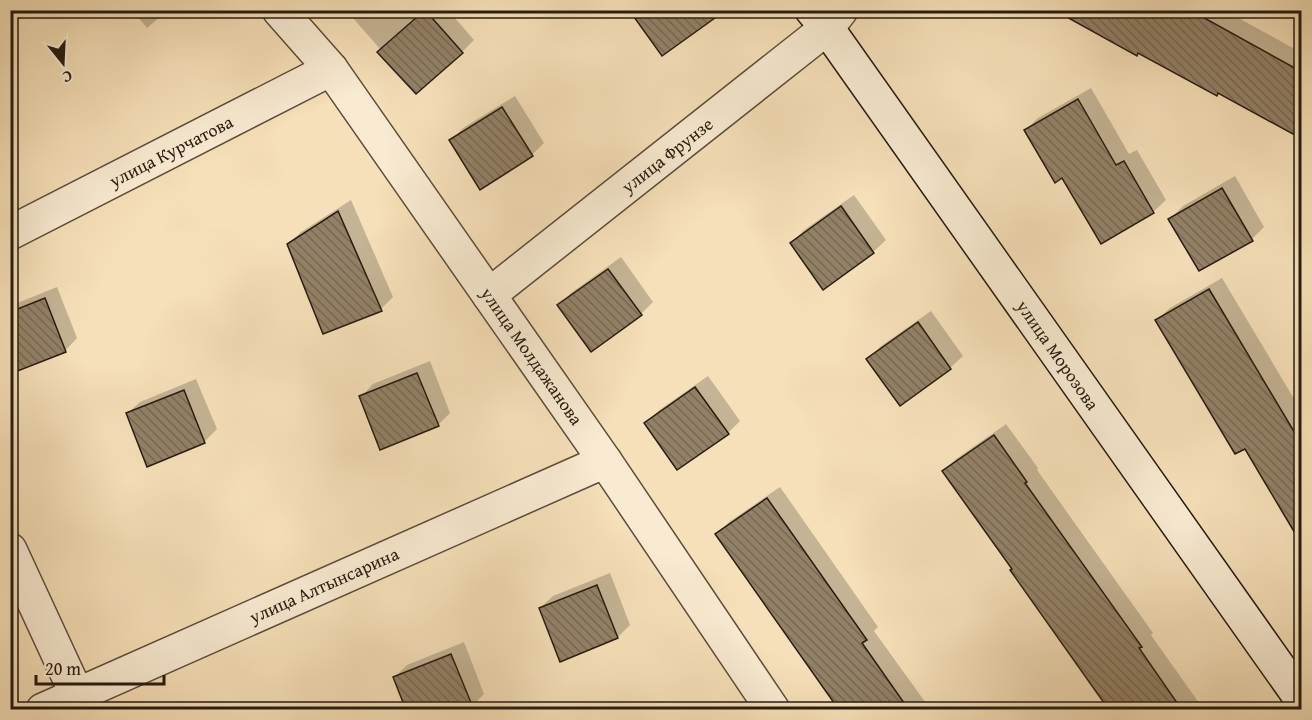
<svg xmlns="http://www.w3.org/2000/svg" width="1312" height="720" font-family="'Gentium Book Plus',serif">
<defs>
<pattern id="building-back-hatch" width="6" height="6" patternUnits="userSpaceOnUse" patternTransform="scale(1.5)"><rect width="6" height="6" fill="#938167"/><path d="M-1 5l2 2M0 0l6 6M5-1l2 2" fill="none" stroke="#786953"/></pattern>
</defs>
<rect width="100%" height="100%" fill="#f6e0b9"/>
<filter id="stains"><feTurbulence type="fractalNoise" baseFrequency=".00333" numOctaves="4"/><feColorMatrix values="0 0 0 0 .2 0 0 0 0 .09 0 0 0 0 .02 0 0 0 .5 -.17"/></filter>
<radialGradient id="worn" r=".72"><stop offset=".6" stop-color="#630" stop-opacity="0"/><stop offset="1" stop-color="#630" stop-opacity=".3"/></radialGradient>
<g fill="#0003">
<polygon points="132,10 168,10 147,28"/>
<polygon points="346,10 448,10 474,40 462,52 381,50"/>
<polygon points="1094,10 1224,10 1302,53 1302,137 1219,92 1216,95"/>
<polygon points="1091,88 1129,154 1137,150 1166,200 1153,212 1063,176 1026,130 1038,118"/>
<polygon points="515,96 544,143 532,155 451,141 463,128"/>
<polygon points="1235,176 1264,227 1252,239 1170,219 1183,206"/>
<polygon points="854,195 886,240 873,252 792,243 804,230"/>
<polygon points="351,200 393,297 381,309 288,244 301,232"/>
<polygon points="621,257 653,302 641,314 559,305 571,293"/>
<polygon points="1222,278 1302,412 1302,500 1246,447 1157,320 1170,308"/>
<polygon points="57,287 77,338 65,351 10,373 10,306"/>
<polygon points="931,311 963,356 950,368 868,359 881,346"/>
<polygon points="430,361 450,413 438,425 361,397 373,384"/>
<polygon points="708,376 740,421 728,433 646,424 658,411"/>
<polygon points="196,379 217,429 204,442 127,414 140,402"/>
<polygon points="1006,424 1038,468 1037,470 1153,633 1151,635 1204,710 1108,710 1109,708 944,471 956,459"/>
<polygon points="780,487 878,627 874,631 931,710 834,710 832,707 836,703 717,535 729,522"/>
<polygon points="610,573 630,625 618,637 540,608 553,596"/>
<polygon points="464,642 484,694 472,706 394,678 407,665"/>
</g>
<g fill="url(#building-back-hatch)" stroke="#271b0f" stroke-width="1.5">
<polygon points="425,10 463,53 416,94 377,52"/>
<polygon points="629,10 726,10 662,56"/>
<polygon points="1054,10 1190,10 1302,72 1302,139 1218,93 1217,96 1138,53 1137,56"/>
<polygon points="1078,99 1116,165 1124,161 1154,213 1101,244 1062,178 1055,183 1024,130"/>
<polygon points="502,107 533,156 480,190 449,140"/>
<polygon points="1222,188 1253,241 1199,271 1168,219"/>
<polygon points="841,206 874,253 823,290 790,243"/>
<polygon points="338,211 382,311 323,334 287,244"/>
<polygon points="608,269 642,315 591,352 557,305"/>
<polygon points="1209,289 1302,445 1302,545 1245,449 1235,454 1155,320"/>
<polygon points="45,298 66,352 10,374 10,312"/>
<polygon points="918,322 951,369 900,406 866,359"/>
<polygon points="417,373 439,426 380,450 359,396"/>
<polygon points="695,387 729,434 677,470 644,423"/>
<polygon points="184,390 205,443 147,467 126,413"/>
<polygon points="994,435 1027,482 1025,483 1142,647 1139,648 1182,710 1109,710 1010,570 1012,569 942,471"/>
<polygon points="767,498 867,640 862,643 909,710 839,710 715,534"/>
<polygon points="597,585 618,638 560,662 539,608"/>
<polygon points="451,654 474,710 406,710 393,677"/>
</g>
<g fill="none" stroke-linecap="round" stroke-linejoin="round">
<g stroke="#5b4c3a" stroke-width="36">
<g id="minor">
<polyline points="279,10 331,69 605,461 773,710"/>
<polyline points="10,233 331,69"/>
<polyline points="489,295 827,28 841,10"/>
<polyline points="10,550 84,710"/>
<polyline points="43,710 605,461"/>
</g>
</g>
<g stroke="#271b0f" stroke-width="36">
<polyline id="secondary" points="812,10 827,28 1302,700"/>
</g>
<use href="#minor" stroke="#f9ebd2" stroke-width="33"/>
<use href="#secondary" stroke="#f9ebd2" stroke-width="33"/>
</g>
<g text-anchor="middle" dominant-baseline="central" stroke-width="4.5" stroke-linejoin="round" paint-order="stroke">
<g font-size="18" fill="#271b0f" stroke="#f9ebd2">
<text transform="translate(171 151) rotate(-27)">улица Курчатова</text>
<text transform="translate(667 155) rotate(-38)">улица Фрунзе</text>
<text transform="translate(1058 355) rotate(55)">улица Морозова</text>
<text transform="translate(532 356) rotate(55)">улица Молдажанова</text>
<text transform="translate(324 585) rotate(-24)">улица Алтынсарина</text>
</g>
</g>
<rect width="1312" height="720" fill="none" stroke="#f6e0b9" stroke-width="36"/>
<rect x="12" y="12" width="1288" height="696" fill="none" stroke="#271b0f" stroke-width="3"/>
<rect x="18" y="18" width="1276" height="684" fill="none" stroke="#271b0f" stroke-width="1.5"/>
<g transform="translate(63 63) rotate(162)" stroke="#f9ebd2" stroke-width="4.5" paint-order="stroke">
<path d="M0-4.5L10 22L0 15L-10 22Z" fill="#271b0f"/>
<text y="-9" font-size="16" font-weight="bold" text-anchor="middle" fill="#271b0f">С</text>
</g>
<path d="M36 675v9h128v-9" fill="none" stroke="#271b0f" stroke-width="3"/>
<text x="45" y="675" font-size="18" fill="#271b0f" stroke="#f9ebd2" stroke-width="4.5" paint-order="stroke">20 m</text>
<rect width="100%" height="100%" filter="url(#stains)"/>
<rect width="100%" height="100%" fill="url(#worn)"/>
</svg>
